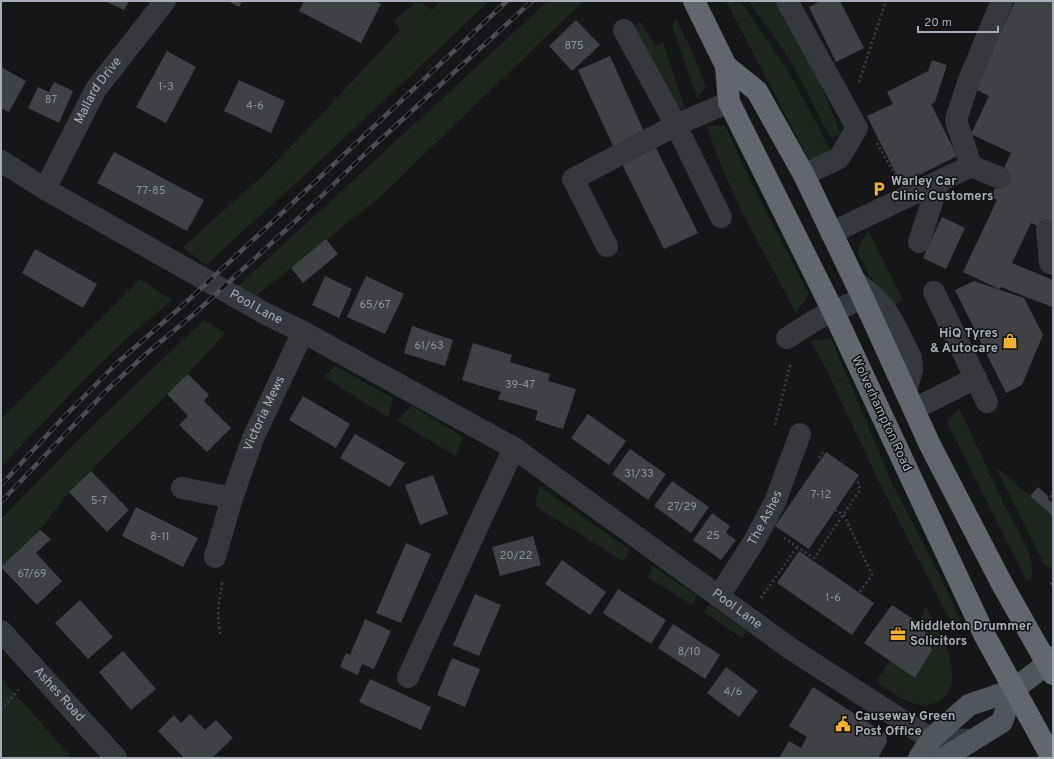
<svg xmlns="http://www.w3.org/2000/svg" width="1054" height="759" font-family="Overpass,sans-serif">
<rect width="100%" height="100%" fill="#161618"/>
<g fill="#1e261f">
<polygon points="417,1 420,1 432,10 441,1 489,1 334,148 206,265 183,247 262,176 320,116 400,30 394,21"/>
<polygon points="548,1 583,1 380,197 256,296 237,287"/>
<polygon points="726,1 740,1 743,5 789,72 832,153 811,164"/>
<path d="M749,1H778C802,45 824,88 841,135L830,137L792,63Z"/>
<polygon points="676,19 692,51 706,87 697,98 672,25"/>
<polygon points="640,22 656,46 663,43 685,109 681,109 676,106 629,29"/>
<path d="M725,125L754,188L809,294L796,313C764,251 727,192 707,126Z"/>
<polygon points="868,230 903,300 894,305 870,277 857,251"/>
<polygon points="140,279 172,300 126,339 80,384 1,467 1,419"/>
<polygon points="204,320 225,333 188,374 69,492 40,530 1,567 1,519 90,428"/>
<polygon points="831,338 891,481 947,590 960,621 957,624 952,622 948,617 879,482 827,371 811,341"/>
<polygon points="335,366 393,398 388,417 324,377"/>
<polygon points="412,406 463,437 456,456 397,421"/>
<path d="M959,408C974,439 988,471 1003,502C1014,525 1035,553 1032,578L1027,581L947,422Z"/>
<polygon points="995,466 1053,516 1053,570 1044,564"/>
<polygon points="539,486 630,550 623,561 535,506"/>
<polygon points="653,566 697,596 692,605 648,577"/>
<polygon points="709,604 746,631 742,638 704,612"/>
<path d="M926,607C936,628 951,649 952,672C953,681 951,691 944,697C922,717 894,694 876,681L890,661L916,678L932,650L922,625L919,623Z"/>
<polygon points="1,678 72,758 1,758"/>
</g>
<g fill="#404145">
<polygon points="105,1 129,1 124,10"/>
<polygon points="228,1 242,1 239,7"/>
<polygon points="304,1 375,1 381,4 361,43 299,11"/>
<polygon points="821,1 840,1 864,48 836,62 809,7"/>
<polygon points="1015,1 1053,1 1053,233 1031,223 1012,263 1053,280 1053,304 1052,307 1001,287 999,289 963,272 997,200 991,197 1011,153 971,134 989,96 975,89"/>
<polygon points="576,20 600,45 572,71 549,46"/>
<polygon points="167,51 196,67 166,123 136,107"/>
<polygon points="610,56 645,134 614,148 578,70"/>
<polygon points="932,60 947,65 935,102 931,104 957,156 901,184 867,116 893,104 887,92 928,71"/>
<polygon points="1,67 26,81 9,112 1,108"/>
<polygon points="239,80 285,101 271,133 224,111"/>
<polygon points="54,82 73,91 59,123 28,108 38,87 49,92"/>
<polygon points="655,146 698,233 664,249 621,162"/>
<polygon points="114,152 204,200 187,231 97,183"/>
<polygon points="942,217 965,228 946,269 923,258"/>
<polygon points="326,239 338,254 303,283 291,268"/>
<polygon points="35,249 97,284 83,308 22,273"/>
<polygon points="325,276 352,289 339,318 312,305"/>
<polygon points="366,276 404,294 385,334 347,317"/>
<polygon points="974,281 1024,298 1043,335 1022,385 1006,393 955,290"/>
<polygon points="412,326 453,340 445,366 404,353"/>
<polygon points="473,343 512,355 510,362 550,374 548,381 576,389 563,429 535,420 538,411 498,399 501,392 462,380"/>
<polygon points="188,374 209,395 204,401 231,428 207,452 179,425 188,416 167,394"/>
<polygon points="303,396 350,424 336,448 289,420"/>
<polygon points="588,414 626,441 609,465 571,438"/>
<polygon points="355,434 405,463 390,487 340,458"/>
<polygon points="630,449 666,474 648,500 612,474"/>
<polygon points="826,452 859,475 809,549 775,526"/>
<polygon points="91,471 129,510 107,532 69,492"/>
<polygon points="433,475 448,514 420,525 405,485"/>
<polygon points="672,481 709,507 691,533 654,506"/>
<polygon points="1038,487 1049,497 1047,498 1053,504 1053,516 1030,496"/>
<polygon points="136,507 198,538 183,567 122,536"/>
<polygon points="712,513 730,526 726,533 736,540 721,560 693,540"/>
<polygon points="40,530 51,539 36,553 62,581 37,605 1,567"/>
<polygon points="533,536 541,565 500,576 492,547"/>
<polygon points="406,543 431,554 401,623 376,613"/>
<polygon points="799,551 874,603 852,635 777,583"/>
<polygon points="562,560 606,592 590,615 545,584"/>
<polygon points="618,589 666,620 651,644 603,613"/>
<polygon points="475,594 501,605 479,656 453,645"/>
<polygon points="80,600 113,637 88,659 55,623"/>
<polygon points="892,605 922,625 932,650 915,678 864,643"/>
<polygon points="365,619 391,631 374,669 362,664 358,675 340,667 346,653 350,655"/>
<polygon points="673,624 720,655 705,679 658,648"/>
<polygon points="123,651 156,689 131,710 99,672"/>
<polygon points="452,658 480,669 465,707 437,695"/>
<polygon points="726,667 758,691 739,717 707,693"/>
<polygon points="370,679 431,707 421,730 359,702"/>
<polygon points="813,687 886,734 887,742 878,758 779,758 789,741 801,748 807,737 789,726"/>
<polygon points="190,714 205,730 216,720 233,738 212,758 184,758 158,731 174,715 181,723"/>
</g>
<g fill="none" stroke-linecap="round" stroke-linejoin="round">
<g stroke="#3d3f44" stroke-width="2.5" stroke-dasharray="2 3" stroke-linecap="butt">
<polyline points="859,82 886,1"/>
<polyline points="877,143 895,175"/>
<polyline points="775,425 791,362"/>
<polyline points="819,458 824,450"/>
<polyline points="1051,497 1053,491"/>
<polyline points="835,510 844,515 872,575 859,593"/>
<polyline points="784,538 814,558 860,490 857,479"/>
<polyline points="1050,584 1053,583"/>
<polyline points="761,598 797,547"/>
<path d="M220,634C217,613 218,601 223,580"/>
<polyline points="1,710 19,689"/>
</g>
<g stroke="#37383d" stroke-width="22">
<polyline points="787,1 857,128 839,158 804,175"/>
<polyline points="624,30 676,125 721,217"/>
<path id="s1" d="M1,161L45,189L266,314L303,332L514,448L791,649L931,739L972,740"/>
<polyline points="971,166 956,120 969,80 1002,1"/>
<path id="s2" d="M45,189L96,89L165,1"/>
<polyline points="1047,230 1050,263 1053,264"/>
<polyline points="831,233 971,166 1000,178"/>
<polyline points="919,242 939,181"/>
<polyline points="607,246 573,179 676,125 729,102"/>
<polyline points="856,282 873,296 885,309 896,327 911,358 912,370 906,391"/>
<polyline points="934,292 987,402"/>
<polyline points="787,338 817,319 863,298"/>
<polyline points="914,409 976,378"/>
<polyline points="182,488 232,498"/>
<path id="s3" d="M215,557L232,498L253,438L303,332"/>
<path id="s4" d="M719,596L753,543L775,502L800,434"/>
<path id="s5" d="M1,631L116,758"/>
<polyline points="408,677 514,448"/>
</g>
<g stroke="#53555c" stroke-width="22">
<polyline points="919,758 931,739 969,705 1013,690 1047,664 1053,657"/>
<polyline points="944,758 1002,722 1013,690"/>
</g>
<g stroke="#63666e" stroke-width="22">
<polyline points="694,1 726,66 729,102 833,311 985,636 1052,758"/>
<polyline points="726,66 757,91 804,175 863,298 930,445 1001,582 1053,674"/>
</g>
<g stroke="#4a4c52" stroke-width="4.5">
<g id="rail">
<polyline points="1,485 61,420 117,363 182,306 282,213 507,1"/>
<polyline points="1,502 107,390 147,353 194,314 301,216 368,151 532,1"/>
</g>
</g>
<use href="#rail" stroke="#111113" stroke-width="3" stroke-dasharray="9" stroke-linecap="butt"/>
</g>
<defs>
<g id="parking-bare" transform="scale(1.2)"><path d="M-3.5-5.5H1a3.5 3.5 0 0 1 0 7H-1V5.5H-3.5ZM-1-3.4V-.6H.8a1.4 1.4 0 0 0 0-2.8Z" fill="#f2b134" stroke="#111113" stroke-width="2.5" paint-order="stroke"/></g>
<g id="shop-bare" transform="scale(1.2)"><path d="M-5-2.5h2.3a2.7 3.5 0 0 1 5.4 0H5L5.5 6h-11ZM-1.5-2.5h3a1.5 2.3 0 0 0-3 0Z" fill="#f2b134" stroke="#111113" stroke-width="2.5" paint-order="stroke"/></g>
<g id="office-bare" transform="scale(1.2)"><path d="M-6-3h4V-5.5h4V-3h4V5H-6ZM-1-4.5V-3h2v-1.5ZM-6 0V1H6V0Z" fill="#f2b134" stroke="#111113" stroke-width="2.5" paint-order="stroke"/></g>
<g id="civic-bare" transform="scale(1.2)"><path d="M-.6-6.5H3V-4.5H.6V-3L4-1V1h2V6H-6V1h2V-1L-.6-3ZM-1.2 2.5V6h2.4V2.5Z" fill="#f2b134" stroke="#111113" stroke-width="2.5" paint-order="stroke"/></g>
</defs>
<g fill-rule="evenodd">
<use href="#parking-bare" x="879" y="189"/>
<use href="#shop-bare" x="1010" y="341"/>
<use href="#office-bare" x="898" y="634"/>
<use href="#civic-bare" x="843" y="724"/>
</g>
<g text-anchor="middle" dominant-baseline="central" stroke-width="3" stroke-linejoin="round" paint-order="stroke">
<g font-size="11" fill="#8e929b">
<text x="574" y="46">875</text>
<text x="166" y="87">1-3</text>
<text x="51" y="100">87</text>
<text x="255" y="106">4-6</text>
<text x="151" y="191">77-85</text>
<text x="375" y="305">65/67</text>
<text x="429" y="346">61/63</text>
<text x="520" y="385">39-47</text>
<text x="639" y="474">31/33</text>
<text x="821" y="495">7-12</text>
<text x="99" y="501">5-7</text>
<text x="682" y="507">27/29</text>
<text x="713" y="536">25</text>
<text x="160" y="537">8-11</text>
<text x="516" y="556">20/22</text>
<text x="32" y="574">67/69</text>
<text x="833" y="598">1-6</text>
<text x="689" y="652">8/10</text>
<text x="733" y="692">4/6</text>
</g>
<g font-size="13" fill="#a8adb8" stroke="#111113">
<text stroke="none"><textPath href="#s2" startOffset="112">Mallard Drive</textPath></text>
<text stroke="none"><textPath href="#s1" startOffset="294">Pool Lane</textPath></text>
<text stroke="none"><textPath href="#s3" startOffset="152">Victoria Mews</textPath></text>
<text transform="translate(881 414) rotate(65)">Wolverhampton Road</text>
<text stroke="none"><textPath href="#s4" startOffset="91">The Ashes</textPath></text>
<text stroke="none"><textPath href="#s1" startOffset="863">Pool Lane</textPath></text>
<text stroke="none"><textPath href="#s5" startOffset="86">Ashes Road</textPath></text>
</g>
<g font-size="13" font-weight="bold" fill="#a8adb8" stroke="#111113" text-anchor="start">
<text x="891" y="182">Warley Car<tspan x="891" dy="15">Clinic Customers</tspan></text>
<text x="998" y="334" text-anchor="end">HiQ Tyres<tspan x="998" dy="15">&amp; Autocare</tspan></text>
<text x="910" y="627">Middleton Drummer<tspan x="910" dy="15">Solicitors</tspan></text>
<text x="855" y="717">Causeway Green<tspan x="855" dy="15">Post Office</tspan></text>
</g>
</g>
<rect width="1054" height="759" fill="none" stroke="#a8adb8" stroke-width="4"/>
<path d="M918 26v6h80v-6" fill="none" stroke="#a8adb8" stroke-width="2"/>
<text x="924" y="26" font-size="12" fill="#a8adb8" stroke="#111113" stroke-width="3" paint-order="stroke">20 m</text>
</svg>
